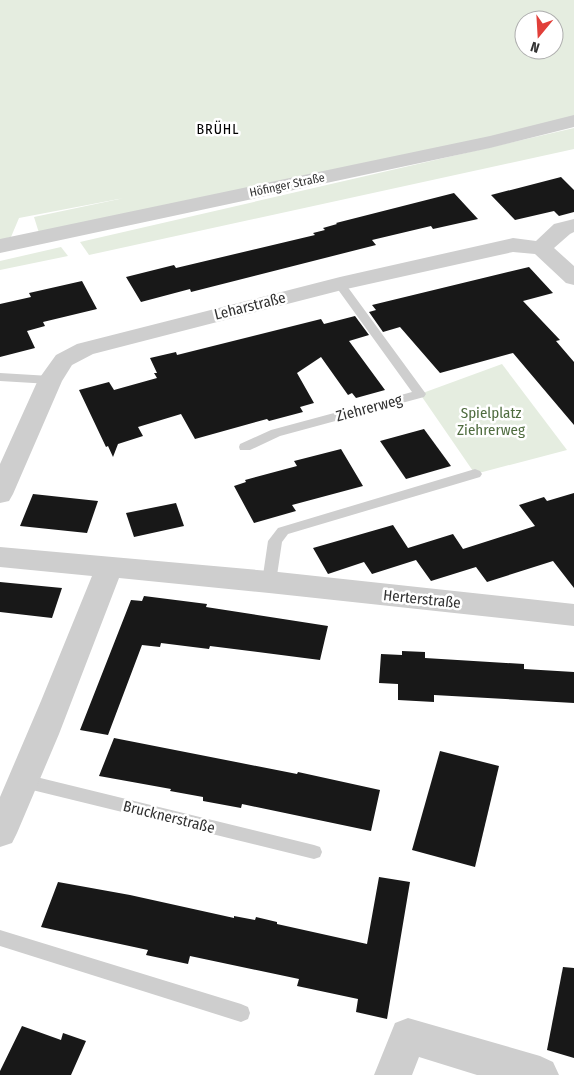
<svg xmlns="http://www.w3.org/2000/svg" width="574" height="1075" font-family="'Fira Sans Condensed',sans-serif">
<rect width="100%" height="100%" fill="#fff"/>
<g fill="#e5ede0" fill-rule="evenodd">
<path d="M0,0H574V121L39,233L34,217L124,198L19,218L11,237L0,240ZM524,20H554V50H524Z"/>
<polygon points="574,128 574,149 89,255 80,242"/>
<polygon points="61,247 68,256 0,270 0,261"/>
<polygon points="502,364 567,450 475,474 420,394"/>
</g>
<g fill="#181818">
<polygon points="561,177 574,190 574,212 559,216 554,211 515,220 491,195"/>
<polygon points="454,193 478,219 433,229 431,226 372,240 376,245 191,292 190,289 141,302 126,277 174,265 176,268 315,235 313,233 325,230 323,228 337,224 336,223"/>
<polygon points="529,267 553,293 523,301 560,340 556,341 574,362 574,425 513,353 440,373 400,327 383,332 369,312 376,310 372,305"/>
<polygon points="82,281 97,309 43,322 45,326 27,331 35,348 0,357 0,304 31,297 29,293"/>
<polygon points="355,316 369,335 349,341 385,390 356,398 352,393 348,395 321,357 297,373 314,403 300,407 303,412 269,421 267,419 195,439 181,414 138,427 143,436 118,444 113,457 108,446 106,447 79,390 109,382 114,390 157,378 154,373 157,373 150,358 176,352 177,355 321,319 324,324"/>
<polygon points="424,429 451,466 406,479 380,441"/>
<polygon points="341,449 363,486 292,505 296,511 254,523 234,486 246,482 245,480 297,466 294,461"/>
<polygon points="574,493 574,588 553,561 487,582 476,567 431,581 416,560 372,574 364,562 328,574 313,548 393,525 408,548 453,534 463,549 535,526 519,505 544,497 547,501"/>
<polygon points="33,494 98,501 87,533 20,526"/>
<polygon points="176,503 184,526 134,537 126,513"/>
<polygon points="0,582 62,588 52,618 0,612"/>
<polygon points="144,596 207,604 206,607 328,626 320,660 210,646 209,649 161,643 160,647 142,645 108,735 80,730 131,600 142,601"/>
<polygon points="402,651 425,652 425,658 524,664 524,669 574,672 574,703 434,695 434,702 398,700 398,684 379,683 381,654 402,655"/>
<polygon points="114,738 297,774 298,772 380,790 371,831 242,804 241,808 203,801 203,797 170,791 171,789 99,776"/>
<polygon points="440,751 499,766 475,867 412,850"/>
<polygon points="379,877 410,882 387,1019 356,1012 358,999 297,986 299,979 190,956 188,964 146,955 148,950 41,927 58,882 130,895 234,918 234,916 255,920 256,917 277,922 277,924 367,944"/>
<polygon points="563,967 574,968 574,1058 547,1050"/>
<polygon points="22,1026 61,1040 63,1033 86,1041 71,1075 0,1075 0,1071"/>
</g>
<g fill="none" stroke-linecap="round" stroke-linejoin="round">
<g fill="#cecece" fill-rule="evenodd">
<polygon points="340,281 344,282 426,394 424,397 280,436 250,450 240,450 239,447 240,444 271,430 412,392 334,284"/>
<polygon points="0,373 50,376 56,380 50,384 0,381"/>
<polygon points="475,469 480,471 482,474 480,477 288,534 282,542 276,582 274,586 269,587 264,586 262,582 268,541 278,528"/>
<polygon points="24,774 314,845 320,847 322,852 320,857 314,859 24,788 18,786 16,781 18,776"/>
<polygon points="0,930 241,1004 248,1007 250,1013 248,1019 241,1022 0,946"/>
</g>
<g fill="#cecece" fill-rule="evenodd">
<polygon points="574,219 574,232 570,234 554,248 574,266 574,285 566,283 535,254 513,252 342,290 93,354 72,365 62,381 13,494 9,501 0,503 0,464 38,380 56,355 77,344 340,277 513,238 536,241 554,224"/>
<polygon points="0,547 269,571 574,604 574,626 269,593 119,578 59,734 17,833 12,843 0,847 0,797 41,701 92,576 0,567"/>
<polygon points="408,1018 540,1056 553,1062 559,1075 477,1075 419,1057 412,1075 374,1075 395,1023"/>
</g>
<polygon fill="#cecece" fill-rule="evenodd" points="574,115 574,127 490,148 0,253 0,239 490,136"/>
</g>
<g text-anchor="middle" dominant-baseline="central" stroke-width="5" stroke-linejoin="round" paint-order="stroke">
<g font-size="12" fill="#313131" stroke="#fff">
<text transform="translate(287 185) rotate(-12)">Höfinger Straße</text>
</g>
<g font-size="14" letter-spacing="1" fill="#000" stroke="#fff">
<text x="218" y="129">BRÜHL</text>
</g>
<g font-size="15" fill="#313131" stroke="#fff">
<text transform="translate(250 306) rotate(-14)">Leharstraße</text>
<text transform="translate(369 408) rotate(-15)">Ziehrerweg</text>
<text transform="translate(422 599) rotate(6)">Herterstraße</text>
<text transform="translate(169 817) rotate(14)">Brucknerstraße</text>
</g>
<g font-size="15" fill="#4f6c3f" stroke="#fff">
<text x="491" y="413">Spielplatz<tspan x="491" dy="17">Ziehrerweg</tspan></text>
</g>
</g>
<g transform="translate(539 35) rotate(198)"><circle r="24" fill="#ffffff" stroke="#adadad"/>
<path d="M0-4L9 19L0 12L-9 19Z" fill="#e13f39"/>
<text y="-8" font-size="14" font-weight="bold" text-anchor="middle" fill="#313131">N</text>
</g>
</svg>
